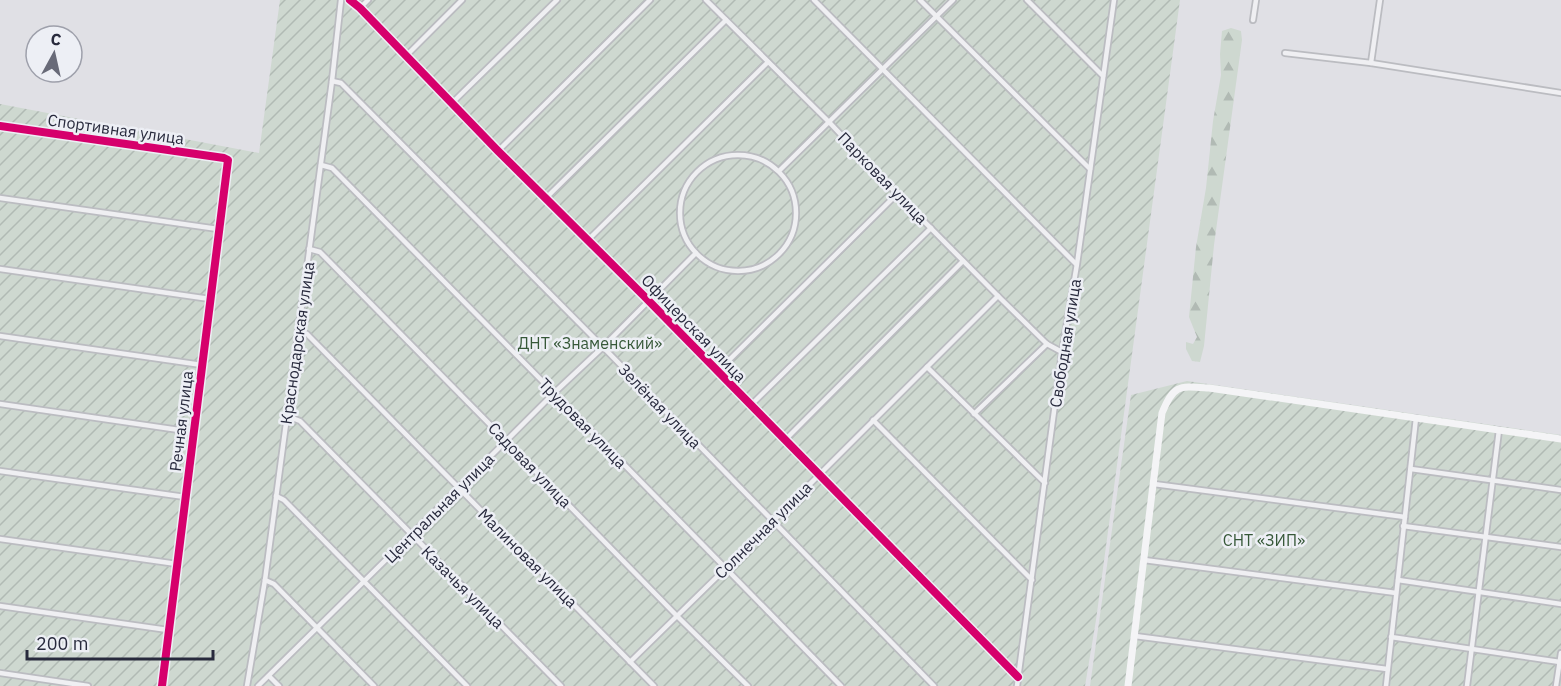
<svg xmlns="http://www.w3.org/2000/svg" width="1561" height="686" font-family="'IBM Plex Sans',sans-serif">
<defs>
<pattern id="forest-firs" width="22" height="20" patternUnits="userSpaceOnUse" patternTransform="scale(1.5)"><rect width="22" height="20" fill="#ced8d0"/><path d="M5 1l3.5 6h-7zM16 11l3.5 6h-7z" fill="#b1bab4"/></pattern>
<pattern id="garden-furrows" width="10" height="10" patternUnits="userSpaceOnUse" patternTransform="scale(1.5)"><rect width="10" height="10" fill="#ced8d0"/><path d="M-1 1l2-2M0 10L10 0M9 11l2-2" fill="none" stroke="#b1bab4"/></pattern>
</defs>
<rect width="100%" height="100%" fill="#e0e0e5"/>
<polygon fill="url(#forest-firs)" points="1231,28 1241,31 1242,40 1214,245 1204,346 1200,362 1192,361 1186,349 1186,342 1193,344 1197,337 1189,317 1196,247 1206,188 1213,121 1221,75 1220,54 1222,31"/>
<g fill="url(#garden-furrows)">
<polygon points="280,0 1180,0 1096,620 1085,686 0,686 0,104 259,153"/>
<polygon points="1187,381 1561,435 1561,686 1090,686 1131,395"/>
</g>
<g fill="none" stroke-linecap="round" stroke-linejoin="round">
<g stroke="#bbbcc1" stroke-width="8">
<g id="street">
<polyline points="350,0 360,8 498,151 644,296 1018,677"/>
<polyline points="706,0 829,122 897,194 998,296 1047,344 1062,352"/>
<polyline points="814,0 1076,264"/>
<polyline points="920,0 1090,169"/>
<polyline points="1027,0 1103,76"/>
<polyline points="360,8 368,0"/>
<polyline points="1253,20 1256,0"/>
<polyline points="1285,53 1371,63 1561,93"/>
<polyline points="407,55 462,0"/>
<polyline points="1371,63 1380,0"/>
<polyline points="332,81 341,83 603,347 934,686"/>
<polyline points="452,103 557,0"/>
<polyline points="0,126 224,158 228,160 162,686"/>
<polyline points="498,151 650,0"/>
<circle cx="738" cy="213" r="58"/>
<polyline points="321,165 332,168 558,397 841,686"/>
<polyline points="779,171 953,0"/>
<polyline points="0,198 218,229"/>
<polyline points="546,198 726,20"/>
<polyline points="588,240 768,62"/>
<polyline points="309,249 320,252 510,445 677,616 748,686"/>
<polyline points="0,269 210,299"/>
<polyline points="298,331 307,334 654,686"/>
<polyline points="0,336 202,365"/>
<polyline points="927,367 1045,483"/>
<polyline points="718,371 897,194"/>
<polyline points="0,404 193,432"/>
<polyline points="751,405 931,228"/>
<polyline points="974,414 1047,344"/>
<polyline points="287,416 300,421 561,686"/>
<polyline points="873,420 1032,580"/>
<polyline points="785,440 963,261"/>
<polyline points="1411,469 1561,490"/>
<polyline points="0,471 185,497"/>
<polyline points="1154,484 1405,517"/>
<polyline points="276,496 284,500 467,686"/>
<polyline points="1403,526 1561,547"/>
<polyline points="0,539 177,564"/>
<polyline points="1144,560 1396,593"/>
<polyline points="265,580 274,584 374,686"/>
<polyline points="1398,580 1561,604"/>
<polyline points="0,606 168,630"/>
<polyline points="1135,636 1387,669"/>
<polyline points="1391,637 1560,662"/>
<polyline points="630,662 725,569 998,296"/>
<polyline points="0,673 88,686"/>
<polyline points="269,676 279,686"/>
<polyline points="247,686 265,580 332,81 341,0"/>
<polyline points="258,686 506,441 554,393 603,347 696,253"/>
<polyline points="1017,686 1062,352 1077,264 1114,0"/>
<polyline points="1386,686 1416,418"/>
<polyline points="1467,686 1499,430"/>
<polyline points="1556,686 1561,653"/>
</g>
</g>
<use href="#street" stroke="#efeff2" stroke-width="4.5"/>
<path stroke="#f4f4f6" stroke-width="7" d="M1128,686L1162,413C1174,384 1179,386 1209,388L1561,439"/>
<g stroke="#edeff5" stroke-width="11">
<g id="cycleway">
<polyline points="350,0 360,8 498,151 644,296 1018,677"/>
<polyline points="0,126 224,158 228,160 162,686"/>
</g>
</g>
<use href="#cycleway" stroke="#d6006c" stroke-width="8"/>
</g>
<g text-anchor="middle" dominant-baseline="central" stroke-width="5" stroke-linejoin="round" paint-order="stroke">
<g font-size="16" fill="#282a3d" stroke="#edeff5">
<text transform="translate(116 129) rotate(8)">Спортивная улица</text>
<text transform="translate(883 178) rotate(46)">Парковая улица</text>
<text transform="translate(694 328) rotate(46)">Офицерская улица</text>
<text transform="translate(297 343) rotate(-82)">Краснодарская улица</text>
<text transform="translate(1065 343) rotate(-81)">Свободная улица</text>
<text transform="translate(660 406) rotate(46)">Зелёная улица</text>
<text transform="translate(181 421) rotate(-83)">Речная улица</text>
<text transform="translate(583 423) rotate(46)">Трудовая улица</text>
<text transform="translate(530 465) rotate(46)">Садовая улица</text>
<text transform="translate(439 508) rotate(-45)">Центральная улица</text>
<text transform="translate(763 530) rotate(-45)">Солнечная улица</text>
<text transform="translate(528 558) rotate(45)">Малиновая улица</text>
<text transform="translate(463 587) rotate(45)">Казачья улица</text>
</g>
<g font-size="16" fill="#365838" stroke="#edeff5">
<text x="590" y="343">ДНТ «Знаменский»</text>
<text x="1264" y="540">СНТ «ЗИП»</text>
</g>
</g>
<g transform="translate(54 54) rotate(8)"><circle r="28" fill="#edeff5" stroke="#9ea0ab" stroke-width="1.5"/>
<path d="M0-4.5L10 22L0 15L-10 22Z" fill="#686a78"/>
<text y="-9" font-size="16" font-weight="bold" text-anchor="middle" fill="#282a3d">С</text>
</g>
<path d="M27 650v9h186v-9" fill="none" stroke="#282a3d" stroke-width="3"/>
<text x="36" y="650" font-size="18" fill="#282a3d" stroke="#edeff5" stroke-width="4.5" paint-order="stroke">200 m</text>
</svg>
